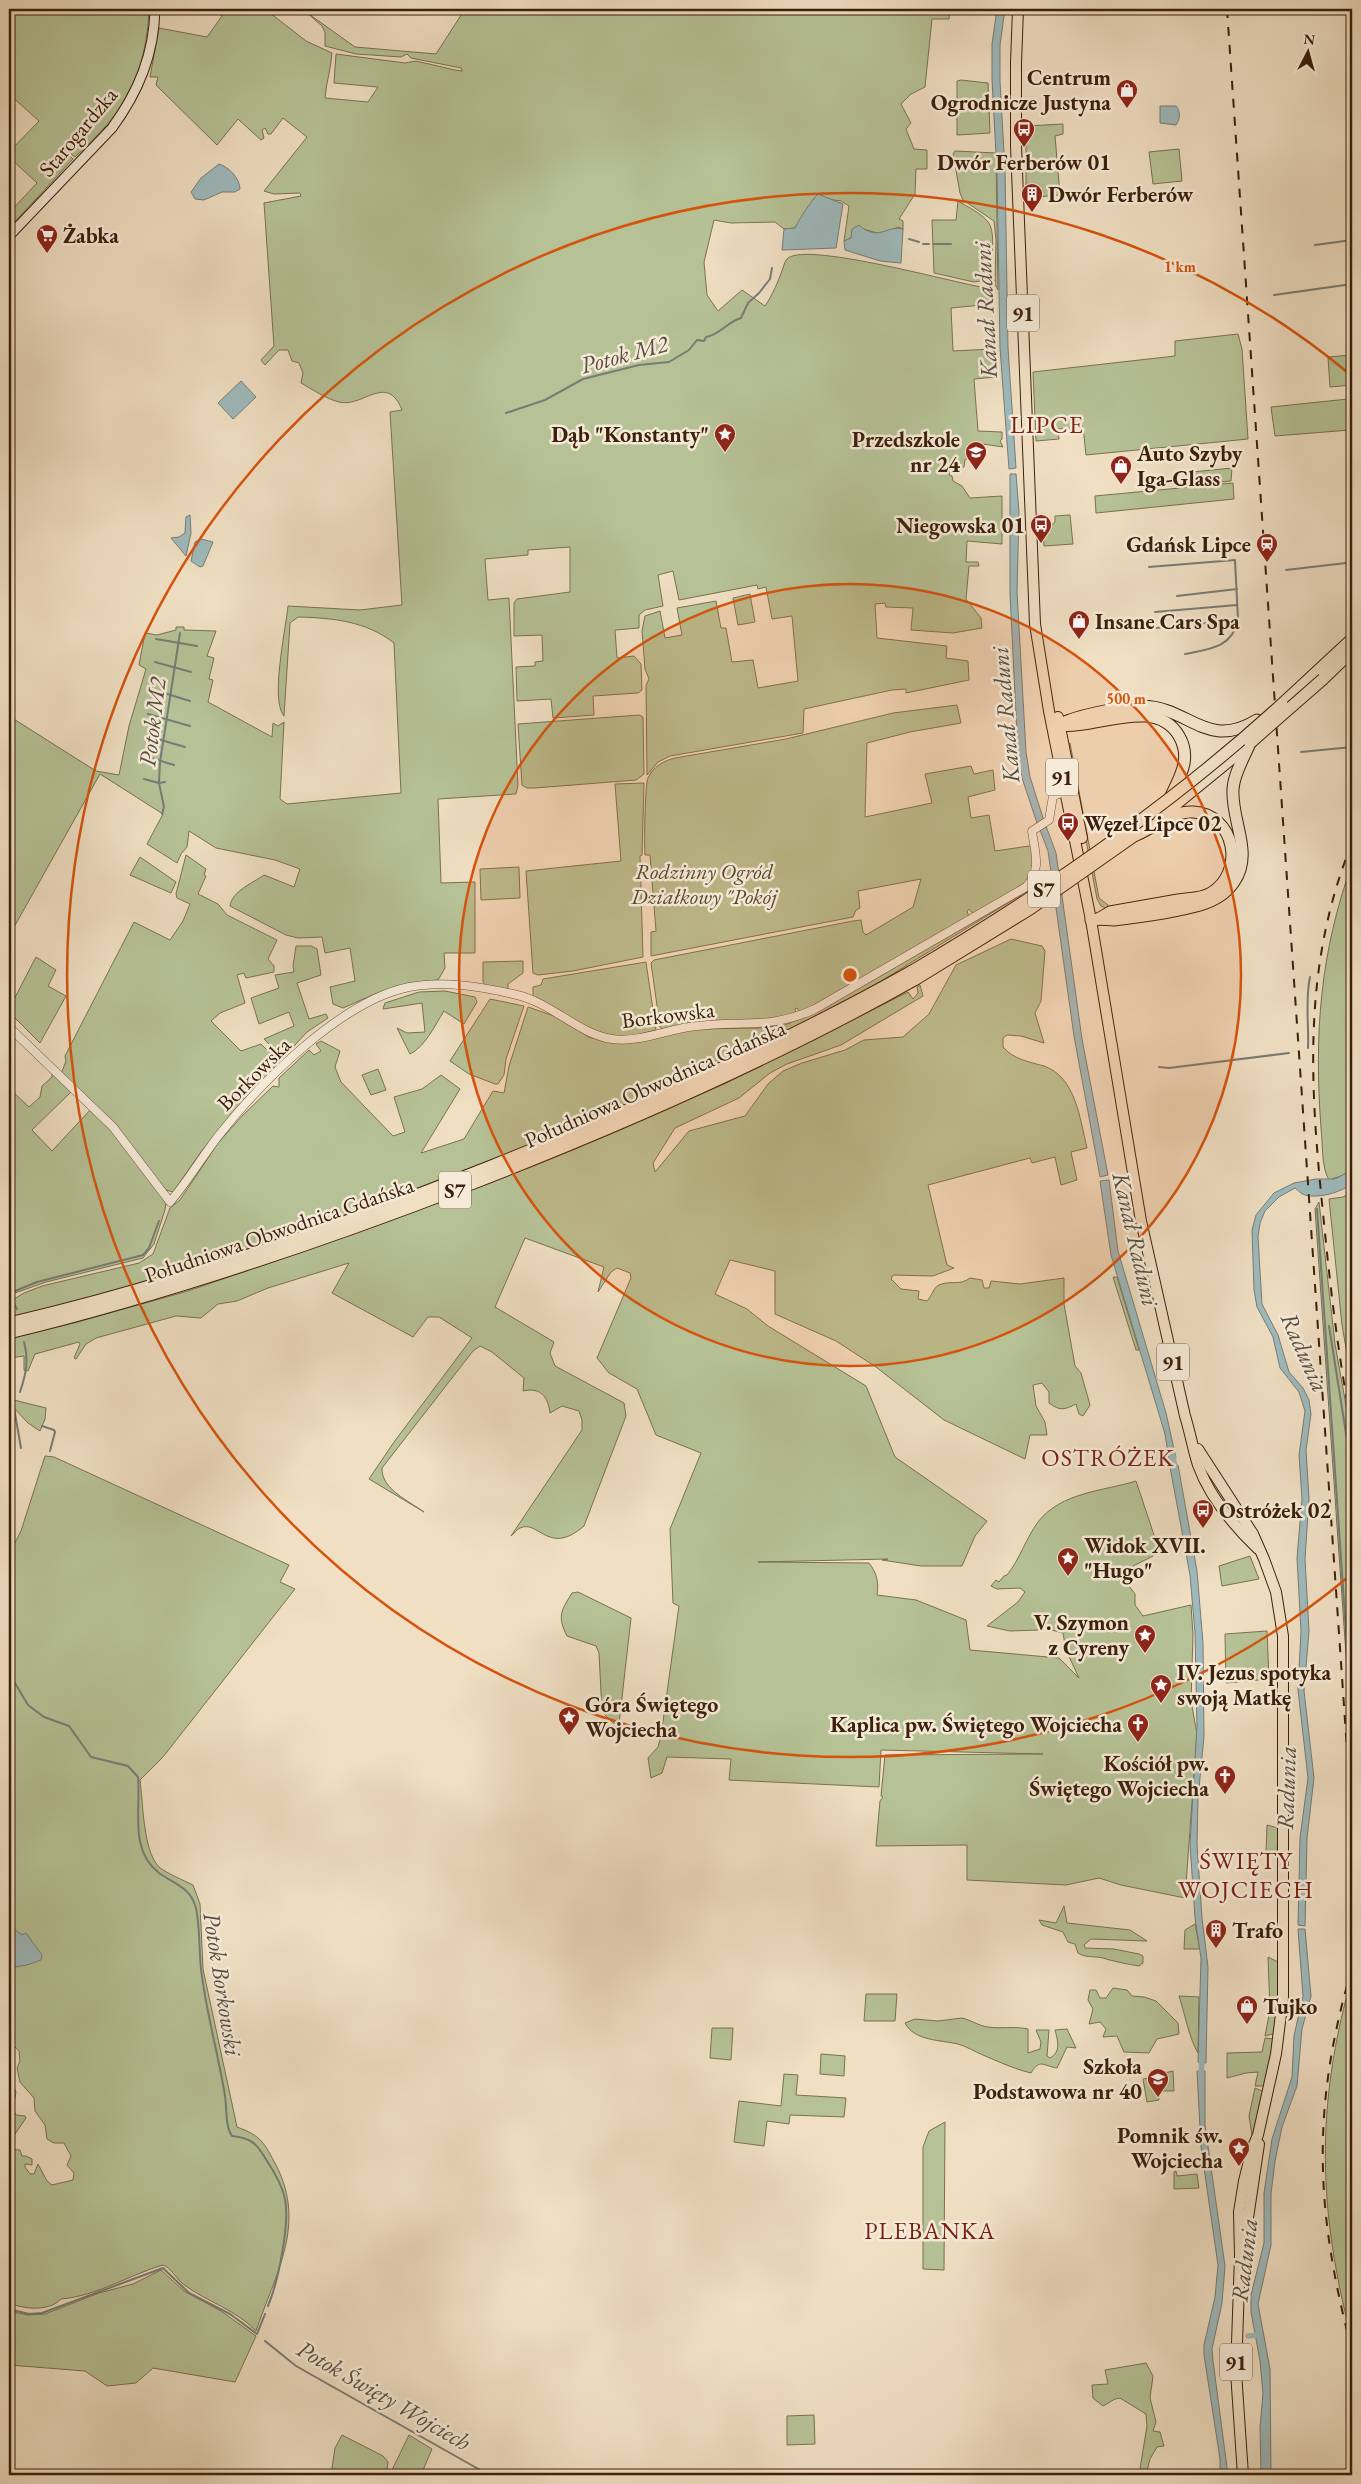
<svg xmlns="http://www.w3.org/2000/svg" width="1361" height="2484" font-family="'EB Garamond',serif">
<rect width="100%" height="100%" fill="#f0dfc3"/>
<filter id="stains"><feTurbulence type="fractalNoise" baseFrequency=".004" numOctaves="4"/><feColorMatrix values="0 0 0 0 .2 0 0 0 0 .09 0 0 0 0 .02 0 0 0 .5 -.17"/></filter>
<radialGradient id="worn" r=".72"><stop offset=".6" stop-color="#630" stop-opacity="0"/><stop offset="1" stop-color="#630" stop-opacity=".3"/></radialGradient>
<g fill="#b6c296" stroke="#797150">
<path d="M9,9H149C148,41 140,78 122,105C109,125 92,141 75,157L65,149L63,150L73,159L9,228V213L37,183L9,157V152L39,121L9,94Z"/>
<path d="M215,9H265L306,41L332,53C331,69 326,83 325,98L368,102L378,87L334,83L336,54L405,63L416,61L455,70L462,71L461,68L411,58L407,54L401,57L356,54L325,46V32L322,26L306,12L355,47L436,54L465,9H950L949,19H932L925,87L911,94L901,104L911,123L906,129L914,149L927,150V169H916L915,194L899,219L903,221V229L898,227L881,234L863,229L852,235L851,238L844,241L849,206L841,201L815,197L795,228L784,229L775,222L731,223L714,220L704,262L707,295L718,311L742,290L765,306C773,294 778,282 783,268C784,265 785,260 788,258C810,242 957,284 992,289V304L951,308L953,351L993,349L996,377L974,379L978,431L1002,432V439L1000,441L1003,447L976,443V451L965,460L964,467L950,468L949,475L952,476L953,481L962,486L970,498L1002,496V544L967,541L966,562H978L979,566H969L966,599L981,618L982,628L953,633L911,630L913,608L886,607L885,603L875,604L877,638L947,646L946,658L968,661L969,680L906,693V689L892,690L804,709L803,733L670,756L658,762L647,775L646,685L649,679L645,669L642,631L645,616L660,611L665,638L682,635L677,608L716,601L721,628H726L732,662L753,660L758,688L798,681L792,616L772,619L766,587L758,589L757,585L679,600L673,571L658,575L663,606L645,610L639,615V628L615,630L617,658L634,656L641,664L642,690L638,693L593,696L594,715L553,718L551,699L517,701L516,667L535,666V662L543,661L542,635L514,636V603L517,599L570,592V547L528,550V555L485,559L488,600L509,598L518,785L516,794L438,799L441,883L475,882V953H444L445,968L438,980C398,983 379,992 343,1008L333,1004L330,987L355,981L350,948L325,953L322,937L298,938L286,935L230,906C232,891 253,883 264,875L294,887L300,869L275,860L216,848L189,831L187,847L181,854L177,863L147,844L163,814L100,774L9,936V716L96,771L119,775L129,726L146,669L139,665L145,633L157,635L176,630V627H184V630L216,631L207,656L214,658L209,679L213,680L208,702L272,737L273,723L278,726L284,722L280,799L287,804L401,793L394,643C366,621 333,618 298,617L290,623L284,716C270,700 286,628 288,606L360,610L402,605L390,412L402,410C387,372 363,408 339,402C326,399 312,389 301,383L303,373L299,363L292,361L288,350H279L265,365L261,360L274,346L264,203L301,196L300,193L274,194L264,191L307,137L283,118L271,134H268L265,128L262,130L264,138L261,140L238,119L217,145L156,85L158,77H150L159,28L207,37L222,16Z"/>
<polygon points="961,80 988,83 990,133 957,135 957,81"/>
<polygon points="1063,124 1063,134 1055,136 1060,195 1026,198 1026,126"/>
<polygon points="1179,149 1182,181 1153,184 1149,152"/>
<polygon points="955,151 996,153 998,290 995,284 996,240 994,221 963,200 960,193 953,154"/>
<path d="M958,201C968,207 981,213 988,222C997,232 992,273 981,281L974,282L934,273L932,220H956Z"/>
<polygon points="1238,334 1242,349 1248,439 1086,455 1083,427 1058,429 1059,439 1036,441 1033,372 1175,356 1175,341"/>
<polygon points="1352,355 1352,385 1330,387 1328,357"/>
<polygon points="1348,399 1350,430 1275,436 1271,407"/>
<polygon points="1232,468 1231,481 1193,485 1192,472"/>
<polygon points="1233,483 1234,499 1096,513 1095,496"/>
<polygon points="1070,515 1073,544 1044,546 1043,532 1055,522 1055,516"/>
<polygon points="750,594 755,622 738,625 733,598"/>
<path d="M957,705L961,723L910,732L867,743L865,817L932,803L925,774L971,766L974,774L993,770L995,790L968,797L971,818L989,815L995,851L1029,846L1032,847C1034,862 1034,874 1023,885L974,915L969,909L967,911L969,917L813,1007L799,1011L797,1008L795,1009L796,1013L785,1018L683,1025L662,1029L660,1027L651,963L654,960L853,921L861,920L863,932L866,935L913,907L921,879L858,891L860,908L856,910L853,917L651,956V932L656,931L650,855H645C644,846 645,783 648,778C653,767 663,761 675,758L786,739L893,713Z"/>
<polygon points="639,715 643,717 644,774 636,780 535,788 527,788 522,785 518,724"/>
<polygon points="1070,743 1099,898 1108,905 1108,909 1101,906 1097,899 1068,744"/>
<polygon points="644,783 642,855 640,856 643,957 573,971 538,975 533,973 526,871 621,861 615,784"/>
<polygon points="186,855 206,869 204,875 206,876 198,894 218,904 227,915 277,940 268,959 274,966 274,972 246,978 244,973 237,975 245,1003 220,1013 211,1021 241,1051 261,1044 279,1062 203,1149 173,1192 166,1190 112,1123 61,1074 66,1061 65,1056 134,922 170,940 183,921 190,904 177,898 176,894"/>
<polygon points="140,857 176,882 171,893 130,875"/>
<path d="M1352,864V1170L1347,1174L1329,1180C1321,1167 1323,1143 1321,1128C1314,1034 1320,953 1352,864Z"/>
<polygon points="519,867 520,898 481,900 480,869"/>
<polygon points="1021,895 852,999 717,1065 555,1134 460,1173 264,1244 91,1298 9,1318 9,1302 24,1293 42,1286 139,1263 153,1254 170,1208 180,1200 218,1143 243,1115 273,1086 279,1087 279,1078 309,1050 314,1055 321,1051 316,1044 321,1041 340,1051 335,1067 341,1082 393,1136 405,1132 394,1097 422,1089 441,1075 460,1089 421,1153 464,1139 493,1091 504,1093 509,1066 528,1007 566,1020 588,1037 614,1043 696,1029 760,1028 785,1025 826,1007"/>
<path d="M1011,939L1042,946L1045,951L1041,1001L1035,1013L1044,1043L1021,1036L1007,1035L1003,1038V1047C1013,1059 1029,1062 1044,1066C1076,1077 1080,1120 1087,1148L1071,1152L1077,1180L1061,1185L1055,1157L1032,1163L1030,1158L928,1185L947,1265L954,1268L933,1276L893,1275L891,1279L901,1289L919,1291L918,1299L927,1301C932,1296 933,1288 939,1285C950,1280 960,1286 970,1278L982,1280L984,1288H989L991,1281L1020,1284L1064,1278V1304L1075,1366L1081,1373L1090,1405L1083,1416L1079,1414L1076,1404C1064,1410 1060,1411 1049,1403V1392L1042,1383L1033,1385L1036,1406L1045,1422L1047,1435H1030L1025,1459L944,1420L876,1367L836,1341L775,1314V1271L730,1260L715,1294L747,1309L768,1326L866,1386L895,1457L987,1521L975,1536L962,1566H921L882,1560L888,1559L758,1562L869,1563C877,1573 879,1583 877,1595L916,1600L966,1620L970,1650L1059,1658L1079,1678L1066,1650L1063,1633L1040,1627L1039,1630L1010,1631L987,1626L1018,1602L1025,1592L1020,1588L997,1589L991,1586L996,1580L999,1582L1004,1576L1007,1575C1020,1559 1026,1538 1038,1522C1061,1492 1104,1491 1136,1481L1159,1550L1153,1556L1133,1566L1129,1586L1135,1594V1605L1143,1616L1191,1605L1193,1635L1191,1701L1197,1734L1185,1898L1121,1885L1099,1878L1066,1885L967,1880V1845L876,1846L880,1801L883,1797L881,1796L885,1755L1043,1754L881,1750L879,1787L729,1780L731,1759L667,1757L662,1773L651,1778L648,1758L658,1747L661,1736L679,1606L673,1603L670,1529L701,1453L656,1435L637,1389L609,1373L597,1358L631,1278L630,1273L617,1268L611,1272L598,1292L604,1267L525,1238L495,1307L554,1342L550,1353L555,1366L624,1403L626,1416L584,1526C549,1557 538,1519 520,1528C517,1529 514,1534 511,1536L582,1430V1420L579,1411L562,1406L550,1413C548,1396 540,1387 523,1391L524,1378L492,1352L480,1346L473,1351L382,1468C381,1489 409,1501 424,1512L369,1479L394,1442L472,1338L439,1317H428L413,1337L332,1293L349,1263L268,1288L237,1301L218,1304L201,1318L176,1316L96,1338L86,1344L76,1359L74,1358L80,1344L79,1342L35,1354L28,1371L24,1370V1356L9,1358V1338L74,1323L188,1291L381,1224L722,1085L908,992L913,999L918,993L917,987L920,985L923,996L841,1045L787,1064L770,1073L739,1098L675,1128L653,1163L655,1172L689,1131L745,1116L768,1084L783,1071L802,1063L845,1050L864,1040L903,1037L929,1014L956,965Z"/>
<polygon points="296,946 311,946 317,949 321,975 297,983 309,1019 326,1014 328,1018 307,1032 283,1058 264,1039 294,1026 289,1012 259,1024 251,998 279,988 275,975 294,972 293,966"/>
<polygon points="36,957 56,970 48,986 66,996 40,1043 11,1014 10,1007"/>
<polygon points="523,961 523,973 508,984 508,990 487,987 483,982 483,962"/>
<polygon points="646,962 656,1030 625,1038 610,1037 589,1029 561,1011 533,998 533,987 541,985 543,979"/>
<path d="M445,991L475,997L477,1002L464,1024L444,1011C435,1025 425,1047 410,1054L397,1028L407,1033L425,1032L422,1003L383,1009L385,1003L419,992Z"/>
<polygon points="490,999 524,1006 506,1059 504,1075 498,1084 495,1084 469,1074 450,1061"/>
<polygon points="378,1069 386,1090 371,1095 362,1075"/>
<polygon points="52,1073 71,1092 32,1130 52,1151 91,1109 110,1128 163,1198 166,1203 165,1210 154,1244 143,1258 46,1282 15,1293 9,1286 9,1088 29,1107 40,1097 42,1086 52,1077"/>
<polygon points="1352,1192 1352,1383 1342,1325 1329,1199 1343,1197"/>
<polygon points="1319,1202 1335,1344 1352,1439 1352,1741 1315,1209"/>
<polygon points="1113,1277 1117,1277 1139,1350 1136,1350"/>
<polygon points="14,1400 46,1408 45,1419 40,1431 28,1423 14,1408"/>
<path d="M45,1456L54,1457L289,1565L280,1582L295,1589L163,1757L140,1780C143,1802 143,1851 159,1867C166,1873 185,1881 193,1885L200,1904L203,1969L237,2127C262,2136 264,2143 276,2165C307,2225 275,2274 256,2331C235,2309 207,2302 183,2284C176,2278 171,2268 163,2265C129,2275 97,2296 61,2299C49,2312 23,2309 9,2303V2149L20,2150L22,2156H26L32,2159V2165L25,2164V2167L30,2174H34L38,2164L47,2181L52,2185L73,2180L74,2173L67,2165L71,2156L64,2143H54L47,2139L45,2125L35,2111L34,2098L20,2082L17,2068L20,2061L19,2051L11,2043L9,2036V1555L21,1531Z"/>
<polygon points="1250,1556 1259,1579 1222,1586 1219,1566"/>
<path d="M578,1592L631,1618L619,1724L613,1723L602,1712L599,1653L596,1646L567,1636C557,1616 561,1611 572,1593Z"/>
<polygon points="1267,1631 1269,1679 1226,1683 1225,1634"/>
<polygon points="1267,1825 1278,1828 1277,1853 1266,1852"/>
<path d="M1064,1906L1067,1923L1130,1930L1147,1941L1091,1939L1084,1945L1085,1948L1114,1949L1139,1954L1143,1956V1963L1139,1966C1127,1964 1117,1962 1106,1959C1096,1955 1087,1959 1078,1953L1075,1944L1068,1942L1063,1932L1042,1925L1039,1920L1056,1923Z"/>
<polygon points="1195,1924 1200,1949 1184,1949 1185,1930"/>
<polygon points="1268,1957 1278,1962 1280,1973 1276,2033 1265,2036 1270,2010"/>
<path d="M1352,1977V2340C1318,2211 1315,2106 1352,1977Z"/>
<polygon points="1113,1988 1127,1990 1132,1996 1144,1997 1156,2001 1178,2023 1179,2034 1157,2039 1149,2053 1124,2052 1117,2036 1103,2037 1106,2029 1100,2022 1089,2024 1093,2009 1088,2000 1090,1990 1096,1990 1100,1998 1106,1998"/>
<polygon points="866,1994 897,1994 895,2021 864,2021"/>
<path d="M1179,1996L1199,1997L1198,2053C1189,2038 1185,2014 1179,1996Z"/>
<path d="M962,2018C971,2020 979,2026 988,2027C1001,2029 1014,2026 1028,2029V2053L1040,2049L1041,2042L1036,2030H1049L1047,2056L1050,2058C1061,2052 1058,2041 1055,2030L1067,2029L1076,2048L1067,2047L1057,2068C1043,2066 1040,2058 1031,2073C1015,2069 999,2062 983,2055C975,2052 966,2046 958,2044C941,2040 914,2041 905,2023L915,2019L938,2021Z"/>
<polygon points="712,2028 733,2028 731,2060 710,2058"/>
<polygon points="1265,2038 1274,2039 1265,2086 1255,2086 1258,2072 1246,2073 1227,2078 1227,2053 1262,2052"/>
<polygon points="821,2054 845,2056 844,2076 820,2074"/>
<polygon points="1173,2071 1174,2091 1159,2091 1156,2075"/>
<polygon points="9,2074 16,2092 13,2109 16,2115 25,2116 26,2118 9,2143"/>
<polygon points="784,2074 798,2075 796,2095 846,2098 844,2117 790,2115 789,2124 767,2121 764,2146 734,2142 739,2101 781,2106"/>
<polygon points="1155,2077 1159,2100 1147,2102 1143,2079"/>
<polygon points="1255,2088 1264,2092 1249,2150 1246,2156 1242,2158 1252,2135 1249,2116"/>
<polygon points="945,2122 944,2270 923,2269 923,2147 929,2131"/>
<polygon points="1176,2171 1177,2176 1197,2174 1199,2188 1174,2189 1174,2172"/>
<polygon points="161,2270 184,2291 221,2311 256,2336 235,2382 153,2368 136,2383 107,2386 85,2371 9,2365 9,2311 28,2315 45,2314 99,2293 133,2284"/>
<polygon points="1146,2363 1153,2376 1150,2398 1156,2422 1153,2431 1160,2432 1164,2446 1157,2447 1150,2459 1146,2475 1139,2475 1147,2426 1146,2414 1120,2398 1115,2399 1103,2406 1093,2398 1092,2385 1108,2384 1105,2370"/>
<polygon points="814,2415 815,2444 787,2445 787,2416"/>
<polygon points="342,2435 383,2456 388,2462 387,2470 391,2472 409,2435 432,2449 421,2475 331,2475 335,2448"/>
</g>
<g fill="#9ebabd" stroke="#777c76">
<polygon points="997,9 1005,9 1000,45 1000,81 1005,171 1008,348 1016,468 1009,469 1000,348 997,172 992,80 992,44"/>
<path d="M1160,106H1176C1181,112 1180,119 1176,125L1160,123Z"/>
<path d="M219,164C229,167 240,179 240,189L235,192H222L204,200L195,199L191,192L201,178Z"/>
<path d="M818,194L843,204L836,248L782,250L784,229L795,228C798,221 813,198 818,194Z"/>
<path d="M859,225C878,242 887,225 903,229L901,263L880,261L845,250L844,241L851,238L852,229Z"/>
<polygon points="241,381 256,397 233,419 218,403"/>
<polygon points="1010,474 1016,474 1019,512 1017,592 1026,752 1030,777 1044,821 1038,826 1022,778 1018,754 1010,594"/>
<polygon points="190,515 191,533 186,556 171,538 179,537 185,533 186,517"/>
<polygon points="201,539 213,542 203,566 200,567 191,561 195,542"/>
<polygon points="1046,826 1056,853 1082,1039 1108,1175 1100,1177 1074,1036 1048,851 1040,830"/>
<path d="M1352,1170V1184C1341,1192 1319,1199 1305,1195C1301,1194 1298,1190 1295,1188L1279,1197L1265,1211L1260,1223L1258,1237L1262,1304L1278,1335L1289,1372L1303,1388L1309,1400L1311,1414L1306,1450L1309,1499L1305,1559L1309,1631L1304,1691L1314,1778L1307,1838L1305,1926L1298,1925L1300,1838L1308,1778L1298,1690L1301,1631L1297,1558L1302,1499L1299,1455L1305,1411L1299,1392L1280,1368L1273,1337L1257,1307L1254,1290L1252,1230L1256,1215L1274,1193L1294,1183L1316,1179H1335Z"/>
<polygon points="1109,1180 1118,1251 1166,1413 1176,1458 1169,1460 1165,1434 1111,1255 1100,1181"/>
<polygon points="1178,1465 1197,1571 1203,1643 1204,1736 1198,1799 1197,1844 1202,1918 1208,1967 1206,2063 1198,2062 1201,1958 1195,1918 1190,1844 1197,1726 1195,1633 1190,1575 1170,1467"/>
<polygon points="13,1928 22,1935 26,1933 42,1955 41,1960 27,1965 9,1968 9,1956 13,1950 10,1929"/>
<polygon points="1298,1929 1305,1929 1311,1996 1302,2029 1297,2086 1282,2127 1275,2161 1271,2194 1271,2245 1258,2304 1270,2369 1271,2475 1261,2475 1260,2427 1263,2394 1260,2361 1251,2312 1251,2295 1264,2243 1264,2193 1272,2139 1292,2077 1294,2036 1303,1996"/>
<polygon points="1197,2071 1205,2071 1205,2125 1225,2266 1222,2303 1212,2349 1213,2361 1228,2475 1220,2475 1220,2459 1204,2355 1204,2345 1215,2297 1218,2265 1201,2147"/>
</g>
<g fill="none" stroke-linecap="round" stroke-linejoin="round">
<g stroke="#777c76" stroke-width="2">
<polyline points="909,239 919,242"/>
<polyline points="923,244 929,244"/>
<polyline points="933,244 951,244"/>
<polyline points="1315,245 1352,240"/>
<polyline points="1274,295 1352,284"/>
<path d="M506,413L545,400L583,379L639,365L669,362L689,350L697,340L704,341L706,337C721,334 727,322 741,318L748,303L759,293L770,279L772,268"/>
<path d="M1149,567L1235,560L1238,620C1232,648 1209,649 1185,654"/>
<polyline points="1286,570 1346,563"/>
<polyline points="1177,596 1237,589"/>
<polyline points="1155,612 1237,605"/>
<polyline points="1135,630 1237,620"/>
<polyline points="156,639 197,646"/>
<polyline points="155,662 191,672"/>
<polyline points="164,693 190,701"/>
<polyline points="148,714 190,726"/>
<polyline points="147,736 185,747"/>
<polyline points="1301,752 1352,747"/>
<polyline points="145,756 174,765"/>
<polyline points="144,779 159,783 165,782"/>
<polyline points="162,814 164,807 159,783 160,762 180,633"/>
<path d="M1308,1048C1309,1023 1305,1000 1310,977"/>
<polyline points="1159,1067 1169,1068 1289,1053"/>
<polyline points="1317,1209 1352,1719"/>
<polyline points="15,1291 37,1282 143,1255 149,1248 159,1221"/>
<polyline points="12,1300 17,1309"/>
<polyline points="1329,1326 1352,1471"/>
<path d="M20,1392C26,1374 29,1361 24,1342"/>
<polyline points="14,1408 21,1448"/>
<polyline points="42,1426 54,1430 55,1432 50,1451"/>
<polyline points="1346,1617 1352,1622"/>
<path d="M9,1673L28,1705L44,1717L69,1726L91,1757L128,1766L138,1777C141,1810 129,1850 159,1873C173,1883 189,1887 195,1905C200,1918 199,1953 201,1969C206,2012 218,2053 225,2096C227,2108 225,2126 232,2136C252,2138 257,2144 267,2161C275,2173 282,2185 285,2199C290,2225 278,2282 268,2306"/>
<polyline points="9,2309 29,2314 42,2313 163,2268 189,2293 230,2314 257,2334 265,2314"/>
<polyline points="265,2341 296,2366 489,2475"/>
</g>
<g stroke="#9ebabd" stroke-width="5.5">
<polyline points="1172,1452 1176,1473"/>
<polyline points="1201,2077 1202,2056"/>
<polyline points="1248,2336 1260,2335"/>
</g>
<g stroke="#695039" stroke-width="9">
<path id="tertiary" d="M9,1027L113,1127L170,1202C188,1181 202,1157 219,1135C261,1082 341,1001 409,987C444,980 483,987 517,995C552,1003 580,1035 612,1039C640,1043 670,1028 697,1026C743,1021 772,1029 815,1009L1026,887C1042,870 1035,853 1032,831L1049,820L1053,796L1065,792"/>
</g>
<g stroke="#3c200b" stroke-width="11">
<path id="secondary" d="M9,236L112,128C139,91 154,54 155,9"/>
</g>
<g stroke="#3c200b" stroke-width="12">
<g id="primary">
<path d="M1018,9L1016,63V146L1035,624L1049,711L1091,920L1141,1221L1185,1416C1190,1432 1193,1449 1198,1465C1210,1498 1233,1525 1258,1549"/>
<polyline points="1058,717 1082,838"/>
<polyline points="1198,1449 1253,1534 1264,1559 1276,1592 1283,1636 1283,1998 1276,2054 1258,2135 1252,2149 1244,2181 1239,2212 1240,2256 1236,2372 1243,2475"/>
<polyline points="1241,2250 1245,2238 1259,2144"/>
</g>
</g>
<g stroke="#3c200b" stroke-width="13">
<g id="motorway">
<polyline points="1323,679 1352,651"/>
<polyline points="1282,704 1352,639"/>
<path d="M1059,725C1095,730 1155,695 1179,736C1192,758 1180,777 1170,798"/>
<path d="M1053,727C1059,725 1064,722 1070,720C1083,715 1129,705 1142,706C1190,707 1206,751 1257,720"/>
<polyline points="1159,818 1247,746"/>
<path d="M1098,919L1110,912C1133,908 1155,904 1178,900C1189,898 1201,899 1211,893C1246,872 1235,814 1193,812C1170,811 1153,829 1134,836"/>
<path d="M1091,920C1099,918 1106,920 1114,920C1140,917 1175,912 1200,905C1214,901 1226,894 1234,882C1254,853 1231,821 1233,789C1234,773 1244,758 1250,743"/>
<path d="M9,1323C174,1285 334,1228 491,1166C635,1109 777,1047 912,971"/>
<path d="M9,1333C165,1295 316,1244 466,1186C621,1126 772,1060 916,979"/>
</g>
</g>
<use href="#tertiary" stroke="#f5ead8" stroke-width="8"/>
<use href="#secondary" stroke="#f5ead8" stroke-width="9"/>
<use href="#primary" stroke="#f0dfc3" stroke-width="10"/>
<use href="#motorway" stroke="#f0dfc3" stroke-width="11"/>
<g stroke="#3c200b" stroke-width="2" stroke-dasharray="9 9" stroke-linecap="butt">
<polyline points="1227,9 1352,1822"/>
<path d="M1352,843C1302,966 1310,1085 1323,1213C1330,1285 1338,1356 1352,1427"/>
<path d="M1352,1968C1311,2107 1315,2211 1352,2350"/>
</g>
<g stroke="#3c200b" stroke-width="13" stroke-linecap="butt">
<g id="motorway-bridge">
<polyline points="1250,743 1323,679"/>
<path d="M912,971C1043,894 1169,807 1282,704"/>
<polyline points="916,979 1030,909 1134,836"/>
</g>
</g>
<use href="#motorway-bridge" stroke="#f0dfc3" stroke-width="11"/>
</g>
<circle cx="850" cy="975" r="391" fill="#d7530c" fill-opacity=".12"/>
<g fill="none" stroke="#d7530c" stroke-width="2.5">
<circle cx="850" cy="975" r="391"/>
<path d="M1347 1578A782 782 0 1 1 1347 372"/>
</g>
<defs>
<g id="shop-pin" transform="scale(1.125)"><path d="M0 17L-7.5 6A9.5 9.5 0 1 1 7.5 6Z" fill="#8f2418" stroke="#f5ead8"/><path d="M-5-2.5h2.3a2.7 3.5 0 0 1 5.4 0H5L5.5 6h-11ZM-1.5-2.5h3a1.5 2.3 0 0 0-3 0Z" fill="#fff"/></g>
<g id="bus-pin" transform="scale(1.125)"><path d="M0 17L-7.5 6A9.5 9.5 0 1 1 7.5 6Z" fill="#8f2418" stroke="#f5ead8"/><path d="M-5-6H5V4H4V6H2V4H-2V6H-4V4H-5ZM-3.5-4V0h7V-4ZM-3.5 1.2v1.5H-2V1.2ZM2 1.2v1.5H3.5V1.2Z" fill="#fff"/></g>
<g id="building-pin" transform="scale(1.125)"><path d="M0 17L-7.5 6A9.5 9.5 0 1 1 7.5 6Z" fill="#8f2418" stroke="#f5ead8"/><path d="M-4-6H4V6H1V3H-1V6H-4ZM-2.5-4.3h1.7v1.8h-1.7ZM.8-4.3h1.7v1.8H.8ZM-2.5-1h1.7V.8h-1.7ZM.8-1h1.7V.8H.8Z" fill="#fff"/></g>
<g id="supermarket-pin" transform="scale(1.125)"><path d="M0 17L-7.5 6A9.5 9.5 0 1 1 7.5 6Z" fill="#8f2418" stroke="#f5ead8"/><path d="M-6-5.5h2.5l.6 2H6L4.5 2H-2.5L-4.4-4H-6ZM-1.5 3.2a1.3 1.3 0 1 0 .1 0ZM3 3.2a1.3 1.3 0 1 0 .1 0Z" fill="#fff"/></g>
<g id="sight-pin" transform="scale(1.125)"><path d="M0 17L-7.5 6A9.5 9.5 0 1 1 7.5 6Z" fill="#8f2418" stroke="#f5ead8"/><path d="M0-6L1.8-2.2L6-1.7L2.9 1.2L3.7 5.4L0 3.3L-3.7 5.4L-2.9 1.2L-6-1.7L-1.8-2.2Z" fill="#fff"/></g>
<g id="school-pin" transform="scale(1.125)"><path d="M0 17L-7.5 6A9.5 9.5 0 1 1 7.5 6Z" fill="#8f2418" stroke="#f5ead8"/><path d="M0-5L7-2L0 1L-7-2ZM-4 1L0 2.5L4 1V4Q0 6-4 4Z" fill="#fff"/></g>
<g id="station-pin" transform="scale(1.125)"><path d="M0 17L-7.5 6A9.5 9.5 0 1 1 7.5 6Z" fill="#8f2418" stroke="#f5ead8"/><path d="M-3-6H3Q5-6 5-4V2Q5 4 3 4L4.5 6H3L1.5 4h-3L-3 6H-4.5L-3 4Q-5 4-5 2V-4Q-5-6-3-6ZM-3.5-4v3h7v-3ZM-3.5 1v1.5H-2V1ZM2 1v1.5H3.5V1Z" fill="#fff"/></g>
<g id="church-pin" transform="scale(1.125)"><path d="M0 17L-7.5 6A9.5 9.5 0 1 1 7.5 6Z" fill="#8f2418" stroke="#f5ead8"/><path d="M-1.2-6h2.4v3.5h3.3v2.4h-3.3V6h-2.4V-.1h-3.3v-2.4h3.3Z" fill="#fff"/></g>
</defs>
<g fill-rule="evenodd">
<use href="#shop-pin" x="1127" y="90"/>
<use href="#bus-pin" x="1024" y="129"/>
<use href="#building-pin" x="1032" y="194"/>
<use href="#supermarket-pin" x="47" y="235"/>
<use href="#sight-pin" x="725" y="434"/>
<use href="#school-pin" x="976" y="452"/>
<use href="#shop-pin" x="1121" y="466"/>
<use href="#bus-pin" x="1041" y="525"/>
<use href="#station-pin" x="1267" y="544"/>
<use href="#shop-pin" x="1079" y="621"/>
<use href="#bus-pin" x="1068" y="823"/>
<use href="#bus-pin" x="1203" y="1510"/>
<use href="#sight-pin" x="1068" y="1558"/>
<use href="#sight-pin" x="1145" y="1635"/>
<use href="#sight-pin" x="1161" y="1685"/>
<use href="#sight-pin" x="569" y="1717"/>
<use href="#church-pin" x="1138" y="1724"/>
<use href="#church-pin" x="1225" y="1776"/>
<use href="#building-pin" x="1216" y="1930"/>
<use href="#shop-pin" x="1247" y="2006"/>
<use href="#school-pin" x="1158" y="2079"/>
<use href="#sight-pin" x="1239" y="2148"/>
</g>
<g text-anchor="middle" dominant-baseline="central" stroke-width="5" stroke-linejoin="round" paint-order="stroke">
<g fill="#f5ead8" stroke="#745d48" stroke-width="1">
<rect x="1007" y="294.5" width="32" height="37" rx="4"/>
<rect x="1046" y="758.5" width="32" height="37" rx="4"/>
<rect x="1028" y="870.5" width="32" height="37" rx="4"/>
<rect x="439" y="1171.5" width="32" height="37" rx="4"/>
<rect x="1157" y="1343.5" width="32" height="37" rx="4"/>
<rect x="1220" y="2343.5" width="32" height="37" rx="4"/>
</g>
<g font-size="21" font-weight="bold" fill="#3c200b">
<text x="1023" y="313">91</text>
<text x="1062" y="777">91</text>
<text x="1044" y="889">S7</text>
<text x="455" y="1190">S7</text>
<text x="1173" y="1362">91</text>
<text x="1236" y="2362">91</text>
</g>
<g font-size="22" font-weight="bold" fill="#3c200b" stroke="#f5ead8" text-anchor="start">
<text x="1111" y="77" text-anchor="end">Centrum<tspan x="1111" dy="25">Ogrodnicze Justyna</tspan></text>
<text x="1024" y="162" text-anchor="middle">Dwór Ferberów 01</text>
<text x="1048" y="194">Dwór Ferberów</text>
<text x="63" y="235">Żabka</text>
<text x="709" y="434" text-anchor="end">Dąb "Konstanty"</text>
<text x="960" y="439" text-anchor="end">Przedszkole<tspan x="960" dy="25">nr 24</tspan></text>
<text x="1137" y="453">Auto Szyby<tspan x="1137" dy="25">Iga-Glass</tspan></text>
<text x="1025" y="525" text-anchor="end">Niegowska 01</text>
<text x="1251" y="544" text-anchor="end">Gdańsk Lipce</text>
<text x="1095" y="621">Insane Cars Spa</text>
<text x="1084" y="823">Węzeł Lipce 02</text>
<text x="1219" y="1510">Ostróżek 02</text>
<text x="1084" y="1545">Widok XVII.<tspan x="1084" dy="25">"Hugo"</tspan></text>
<text x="1129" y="1622" text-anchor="end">V. Szymon<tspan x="1129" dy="25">z Cyreny</tspan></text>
<text x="1177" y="1672">IV. Jezus spotyka<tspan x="1177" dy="25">swoją Matkę</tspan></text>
<text x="585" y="1704">Góra Świętego<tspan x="585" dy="25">Wojciecha</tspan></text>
<text x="1122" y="1724" text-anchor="end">Kaplica pw. Świętego Wojciecha</text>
<text x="1209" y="1763" text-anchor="end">Kościół pw.<tspan x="1209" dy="25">Świętego Wojciecha</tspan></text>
<text x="1232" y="1930">Trafo</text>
<text x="1263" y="2006">Tujko</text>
<text x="1142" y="2066" text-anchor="end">Szkoła<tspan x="1142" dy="25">Podstawowa nr 40</tspan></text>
<text x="1223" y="2135" text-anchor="end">Pomnik św.<tspan x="1223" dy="25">Wojciecha</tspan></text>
</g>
<g font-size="22" fill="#3c200b" stroke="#f5ead8">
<text transform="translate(78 132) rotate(-50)">Starogardzka</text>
<text transform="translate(668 1015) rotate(-7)">Borkowska</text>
<text transform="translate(254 1074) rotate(-45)">Borkowska</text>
<text transform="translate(655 1084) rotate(-24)">Południowa Obwodnica Gdańska</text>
<text transform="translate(279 1230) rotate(-19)">Południowa Obwodnica Gdańska</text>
</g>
<g font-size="22" font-style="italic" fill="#5a482e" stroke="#f5ead8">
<text x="704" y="871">Rodzinny Ogród<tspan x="704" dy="25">Działkowy "Pokój</tspan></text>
</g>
<g font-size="24" font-style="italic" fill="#594e40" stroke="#f5ead8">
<text transform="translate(985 310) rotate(-93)">Kanał Raduni</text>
<text transform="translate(624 354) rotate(-15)">Potok M2</text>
<text transform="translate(1005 715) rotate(-95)">Kanał Raduni</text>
<text transform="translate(152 722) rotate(-83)">Potok M2</text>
<text transform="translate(1136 1239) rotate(77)">Kanał Raduni</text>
<text transform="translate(1305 1352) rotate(66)">Radunia</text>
<text transform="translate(1286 1788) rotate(-88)">Radunia</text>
<text transform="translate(223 1984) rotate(81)">Potok Borkowski</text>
<text transform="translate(1244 2260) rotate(-83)">Radunia</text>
<text transform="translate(384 2395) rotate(30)">Potok Święty Wojciech</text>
</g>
<g font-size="24" letter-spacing="1" fill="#7a1f14" stroke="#f5ead8">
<text x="1108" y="1457">OSTRÓŻEK</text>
<text x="930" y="2230">PLEBANKA</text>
</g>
<g font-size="25" letter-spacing="1" fill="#7a1f14" stroke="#f5ead8">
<text x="1047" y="424">LIPCE</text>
<text x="1246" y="1860">ŚWIĘTY<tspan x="1246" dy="29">WOJCIECH</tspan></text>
</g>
</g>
<circle cx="850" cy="975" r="8" fill="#d7530c" stroke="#f5ead8" stroke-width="2.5"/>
<g font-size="15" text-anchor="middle" font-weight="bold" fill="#d7530c" stroke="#f5ead8" stroke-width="5" stroke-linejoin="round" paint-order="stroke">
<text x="1180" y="272">1 km</text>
<text x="1126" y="704">500 m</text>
</g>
<rect width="1361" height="2484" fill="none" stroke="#f0dfc3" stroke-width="30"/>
<rect x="10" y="10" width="1341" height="2464" fill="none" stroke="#3c200b" stroke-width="2.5"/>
<rect x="15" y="15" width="1331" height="2454" fill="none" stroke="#3c200b"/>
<g transform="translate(1308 52) rotate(6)" stroke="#f5ead8" stroke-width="4" paint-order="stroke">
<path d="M0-4L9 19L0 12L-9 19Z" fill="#3c200b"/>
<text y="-8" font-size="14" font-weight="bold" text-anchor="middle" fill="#3c200b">N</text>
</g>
<rect width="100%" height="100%" filter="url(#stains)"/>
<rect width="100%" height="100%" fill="url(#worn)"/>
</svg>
